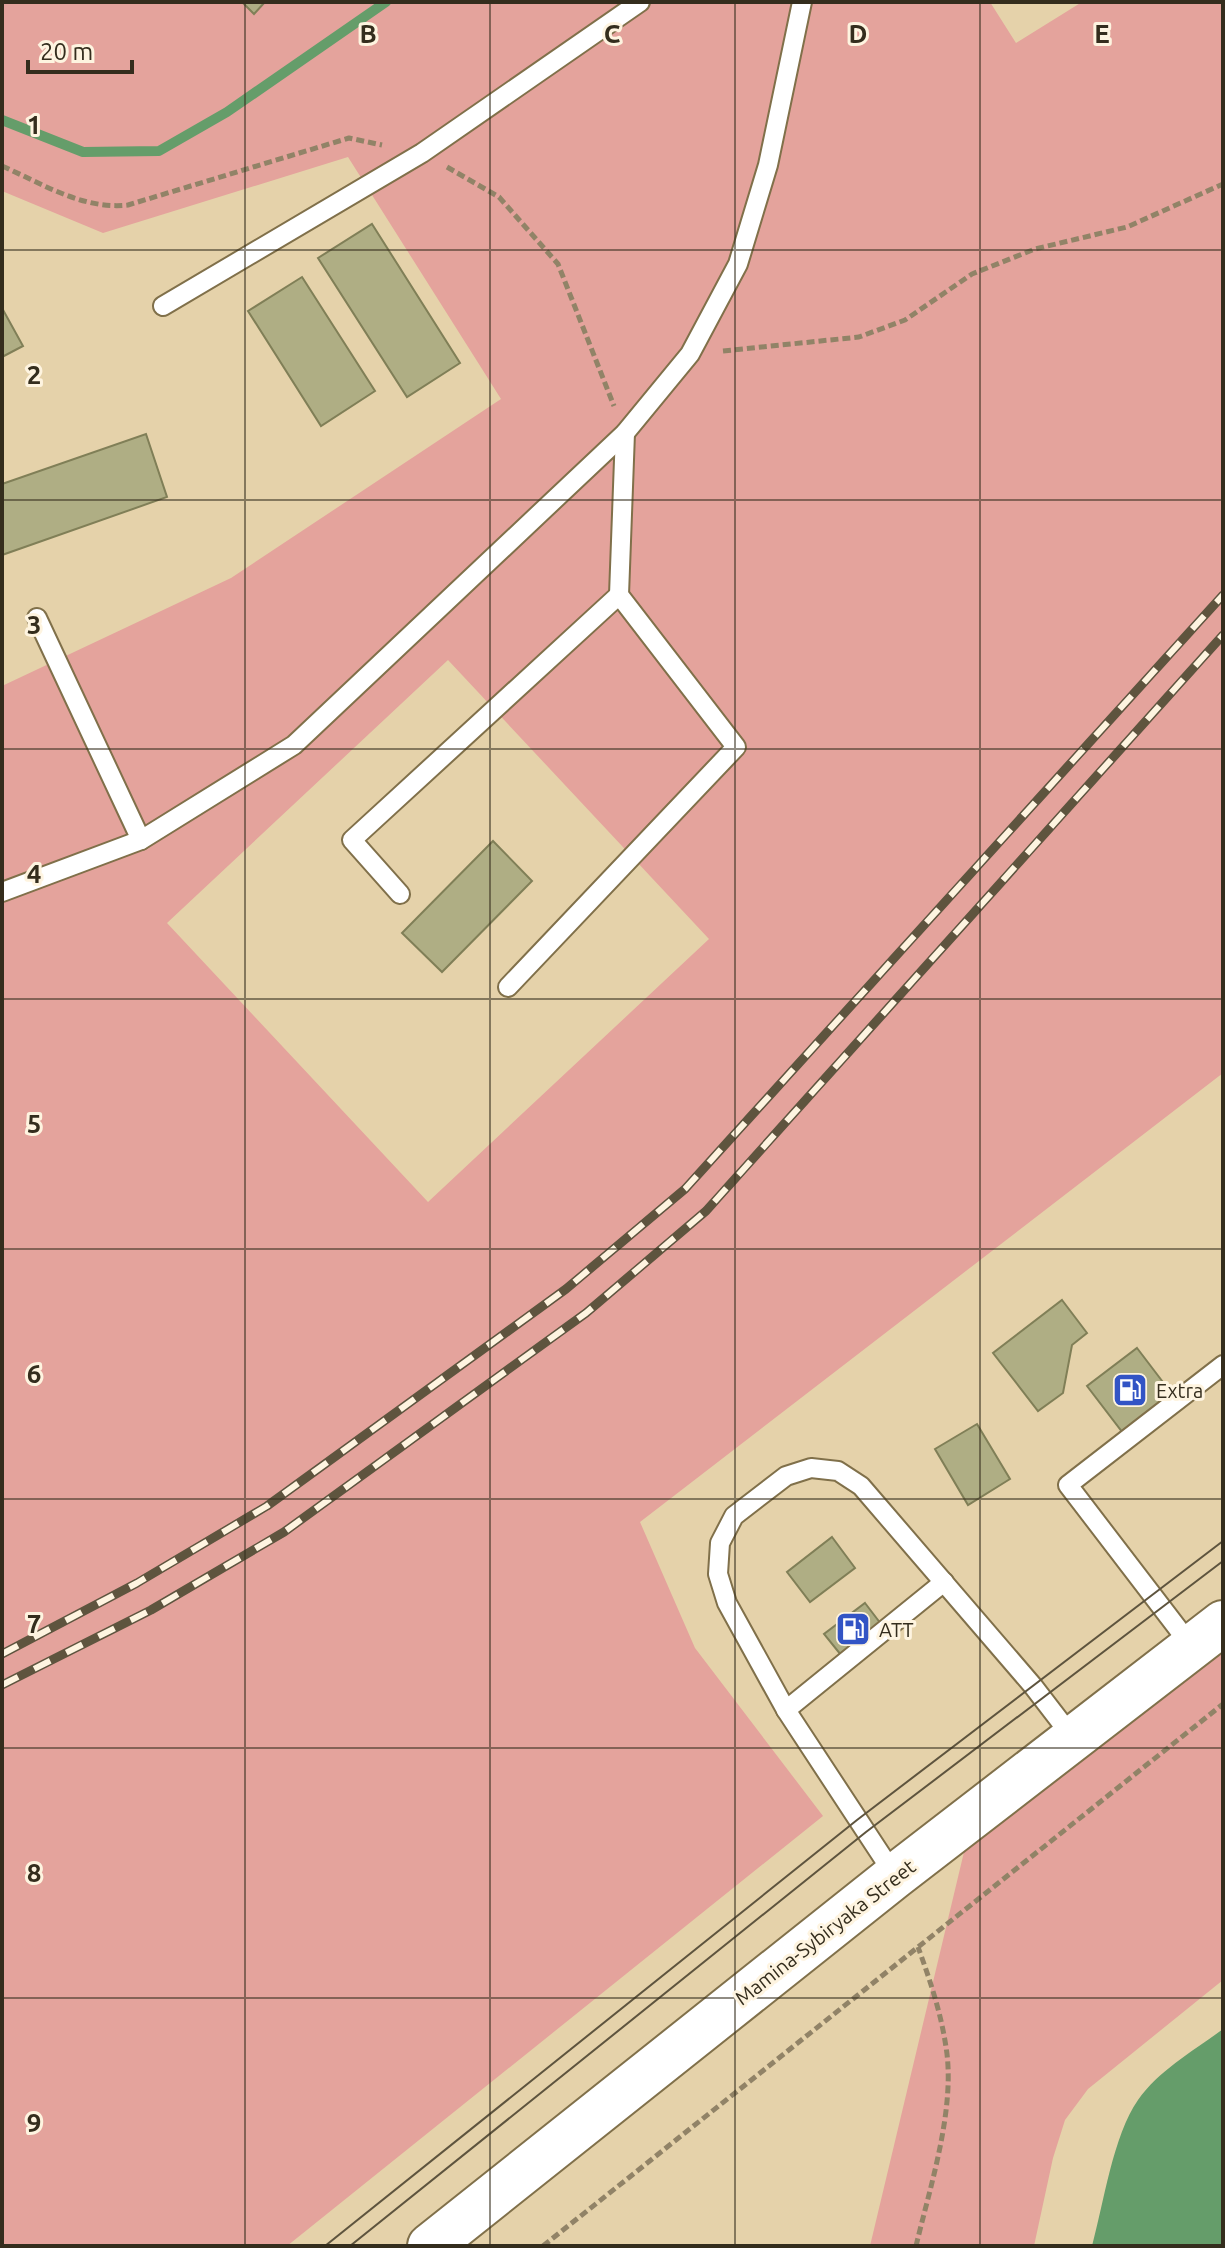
<svg xmlns="http://www.w3.org/2000/svg" width="1225" height="2248" font-family="Ubuntu,sans-serif">
<rect width="100%" height="100%" fill="#e5d2aa"/>
<g fill="#e4a39c" fill-rule="evenodd">
<path d="M2,2H243L254,13L265,2H990L1016,43L1082,2H1223V1073L640,1522L695,1648L823,1816L287,2246H2V686L231,578L501,399L348,157L103,233L2,191ZM448,660L709,939L428,1202L167,923Z"/>
<polygon points="1223,1652 1223,1980 1088,2089 1065,2120 1053,2158 1034,2246 870,2246 964,1852"/>
</g>
<path fill="#659d6a" d="M1223,2029V2246H1092C1104,2202 1113,2136 1138,2100C1159,2070 1195,2050 1223,2029Z"/>
<g fill="none" stroke-linecap="round" stroke-linejoin="round">
<polyline stroke="#659d6a" stroke-width="10" points="2,120 83,152 159,151 227,112 386,2"/>
</g>
<g fill="#afae84" stroke="#807f57" stroke-width="2">
<polygon points="242,2 265,2 254,14"/>
<polygon points="372,224 460,363 407,397 318,258"/>
<polygon points="302,277 375,391 321,426 248,311"/>
<polygon points="2,308 23,346 2,357"/>
<polygon points="146,434 167,497 2,555 2,484"/>
<polygon points="493,841 532,881 442,972 402,933"/>
<polygon points="1062,1300 1087,1333 1072,1345 1063,1393 1038,1411 993,1353"/>
<polygon points="1137,1348 1172,1394 1123,1433 1087,1386"/>
<polygon points="977,1424 1010,1479 968,1505 935,1449"/>
<polygon points="832,1537 855,1568 810,1602 787,1572"/>
<polygon points="865,1603 881,1624 841,1655 824,1634"/>
</g>
<g fill="none" stroke-linecap="round" stroke-linejoin="round">
<g stroke="#80704a" stroke-width="22">
<g id="lane">
<polyline points="163,306 422,153 640,2"/>
<polyline points="37,618 141,840"/>
<polyline points="2,892 141,840 294,745 625,433 690,354 738,264 768,165 802,2"/>
<polyline points="400,894 352,840 619,595"/>
<polyline points="508,987 736,747 619,595 625,433"/>
<polyline points="1192,1647 1068,1485 1223,1365"/>
<polyline points="786,1710 944,1582"/>
<polyline points="895,1876 786,1710 727,1603 718,1574 720,1543 734,1516 786,1476 811,1468 838,1471 861,1486 1033,1686 1073,1738"/>
</g>
</g>
<g stroke="#80704a" stroke-width="48">
<polyline id="primary" points="430,2246 895,1876 1223,1623"/>
</g>
<g stroke="#918367" stroke-width="5" stroke-dasharray="8 4" stroke-linecap="butt">
<path d="M2,166C43,184 83,210 128,205L349,138L382,145"/>
<polyline points="447,167 499,197 558,264 614,406"/>
<polyline points="723,351 859,337 905,320 972,274 1035,249 1127,227 1223,184"/>
<polyline points="543,2246 1223,1704"/>
<path d="M916,2246C930,2187 956,2108 946,2047C941,2013 930,1980 918,1947"/>
</g>
<use href="#lane" stroke="#fff" stroke-width="18"/>
<use href="#primary" stroke="#fff" stroke-width="44"/>
<g stroke="#5e543e" stroke-width="2">
<polyline points="325,2246 857,1820 1223,1541"/>
<polyline points="350,2246 866,1832 1223,1561"/>
</g>
<g stroke="#5e543e" stroke-width="9">
<g id="rail">
<polyline points="2,1654 137,1583 267,1506 566,1289 685,1189 1223,595"/>
<polyline points="2,1685 151,1610 284,1532 586,1313 706,1211 1223,635"/>
</g>
</g>
<use href="#rail" stroke="#fef4e0" stroke-width="6" stroke-dasharray="18" stroke-linecap="butt"/>
</g>
<path fill="none" stroke="#342d1d" stroke-width="2" stroke-opacity="0.55" d="M245,2V2246M490,2V2246M735,2V2246M980,2V2246M2,250H1223M2,500H1223M2,749H1223M2,999H1223M2,1249H1223M2,1499H1223M2,1748H1223M2,1998H1223"/>
<defs>
<g id="fuel-square" transform="scale(1.8)"><rect x="-9" y="-9" width="18" height="18" rx="4" fill="#3254c5" stroke="#fef4e0"/><path d="M-5.5-6h7V0h2V4h1.3V-2.5L3-4.5l.8-.8L6-3V5H2.5V1h-1V6h-7ZM-4.2-4.7v3.2H.2V-4.7Z" fill="#fff"/></g>
</defs>
<g fill-rule="evenodd">
<use href="#fuel-square" x="1130" y="1390"/>
<use href="#fuel-square" x="853" y="1629"/>
</g>
<g text-anchor="middle" dominant-baseline="central" stroke-width="6" stroke-linejoin="round" paint-order="stroke">
<g font-size="20" fill="#342d1d" stroke="#fef4e0" text-anchor="start">
<text x="1156" y="1390">Extra</text>
<text x="879" y="1629">ATT</text>
</g>
<g font-size="20" fill="#342d1d" stroke="#fef4e0">
<text transform="translate(825 1932) rotate(-38)">Mamina-Sybiryaka Street</text>
</g>
</g>
<g font-size="26" text-anchor="middle" font-weight="bold" fill="#342d1d" stroke="#fef4e0" stroke-width="6" stroke-linejoin="round" paint-order="stroke">
<text x="368" y="43">B</text>
<text x="612" y="43">C</text>
<text x="858" y="43">D</text>
<text x="1102" y="43">E</text>
<text x="34" y="134">1</text>
<text x="34" y="384">2</text>
<text x="34" y="634">3</text>
<text x="34" y="883">4</text>
<text x="34" y="1133">5</text>
<text x="34" y="1383">6</text>
<text x="34" y="1633">7</text>
<text x="34" y="1882">8</text>
<text x="34" y="2132">9</text>
</g>
<rect width="1225" height="2248" fill="none" stroke="#342d1d" stroke-width="8"/>
<path d="M28 60v12h104v-12" fill="none" stroke="#342d1d" stroke-width="4"/>
<text x="40" y="60" font-size="24" fill="#342d1d" stroke="#fef4e0" stroke-width="6" paint-order="stroke">20 m</text>
</svg>
